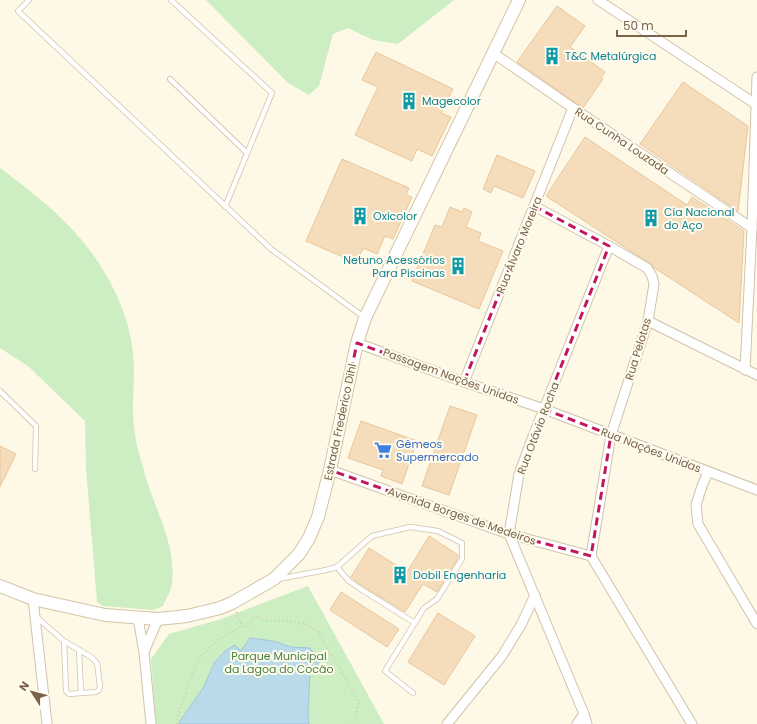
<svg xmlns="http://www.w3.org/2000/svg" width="757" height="724" font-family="Poppins,sans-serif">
<rect width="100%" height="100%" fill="#fef9e6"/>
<g fill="#cdedc3">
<polygon points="206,0 454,0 398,44 373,40 348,28 333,34 319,86 309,95 288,83"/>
<path d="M0,168C24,186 48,204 69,226C101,259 129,307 133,354C136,378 131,402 134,426C135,440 139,454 143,467C152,506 177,542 172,584C171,591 166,599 163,606L153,610L103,606L97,602L86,469L85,421L28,366L0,348Z"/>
<polygon points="308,586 384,724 156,724 151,659 169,634 221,619"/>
</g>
<polygon fill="#b9dae9" stroke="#9ec8dc" points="250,638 273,641 291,647 310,648 319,662 310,673 308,712 309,724 179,724 180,721 203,688 215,662 225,651 235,645 241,651"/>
<g fill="#f5ddbc" stroke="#e9c69b">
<polygon points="557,6 585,26 570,47 605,72 601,78 603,79 583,108 517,62"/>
<polygon points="376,52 453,89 441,113 451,117 432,156 417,149 412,161 355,135 378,87 362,80"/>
<polygon points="683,82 748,126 738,211 640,144"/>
<polygon points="585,137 687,205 692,197 744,231 739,323 653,267 650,263 629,250 546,196"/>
<polygon points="497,155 535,171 523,198 494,186 491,193 483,189"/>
<polygon points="342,159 409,188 406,195 412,197 393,239 385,236 377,254 363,248 357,263 306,241"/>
<polygon points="450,207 462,212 464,208 472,212 466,227 481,233 478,241 503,251 479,309 412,281 435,225 442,227"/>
<polygon points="450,406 477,415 449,495 422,486"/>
<polygon points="361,421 417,441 402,484 381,476 383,470 348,458"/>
<polygon points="0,446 16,454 0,487"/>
<polygon points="429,536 458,555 458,558 437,592 423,584 405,612 361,585 351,577 369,548 407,572"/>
<polygon points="341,592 399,629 387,647 330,610"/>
<polygon points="438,613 475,636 444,685 408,662"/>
</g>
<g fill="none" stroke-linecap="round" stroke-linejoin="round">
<g stroke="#d1c2ab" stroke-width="6">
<g id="service">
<polyline points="29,0 18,11 271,249 364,317"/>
<polyline points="171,0 272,93 225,207"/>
<polyline points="170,79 247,153"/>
<polyline points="0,391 36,426 35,469"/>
<polyline points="337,567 349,581 359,588 415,623"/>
<polyline points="278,579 326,570 337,567 372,536 410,527 438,531 462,543 462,559 437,599 424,608 385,671 413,693"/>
<polyline points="35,616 64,641 66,691 69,694 96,692 99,690 100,686 97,663 91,657 64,641"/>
<polyline points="79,650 81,693"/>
</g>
</g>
<g stroke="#d1c2ab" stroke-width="11">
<g id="minor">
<polyline points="598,0 757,105"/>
<polyline points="493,53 573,108 752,228"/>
<polyline points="534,206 609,246 647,268 652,276 654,284 648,321 611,435 591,556"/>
<polyline points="648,321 757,375"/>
<polyline points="357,343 464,382 544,409 757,490"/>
<polyline points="745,370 752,228 757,77"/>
<polyline points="464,382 573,108"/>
<polyline points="330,470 509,534 591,556 692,724"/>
<polyline points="708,472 702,486 696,505 698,524 757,624"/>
<polyline points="33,599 47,724"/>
<polyline points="138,618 144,652 151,724"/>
<polyline points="144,652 158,619"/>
<polyline points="447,724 502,656 521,625 535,595"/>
<polyline points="577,724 584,714"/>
<polyline points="587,724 584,714 509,534 519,474 532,439 609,246"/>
</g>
</g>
<g stroke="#d4c4a8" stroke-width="14">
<polyline id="secondary" points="0,586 33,599 105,615 158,619 187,616 220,608 232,603 274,579 299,554 309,538 318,517 330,470 357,343 365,318 519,0"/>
</g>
<g stroke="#dbc09e" stroke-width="1.5" stroke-dasharray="1 3" stroke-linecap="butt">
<polyline points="236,612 242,626"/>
<polyline points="177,724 178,715 190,680 199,658 218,640 242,626 245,628 254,617 260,617 265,621 292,621 306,624 318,632 359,702 356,716 351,724"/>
</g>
<use href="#service" stroke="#fff" stroke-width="4.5"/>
<use href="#minor" stroke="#fff" stroke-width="9"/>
<use href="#secondary" stroke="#fff" stroke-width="12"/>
</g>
<path fill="none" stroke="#c2185b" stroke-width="3" stroke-dasharray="8 5" stroke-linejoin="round" d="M534,206L609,246L544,409L611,435L591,556L509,534L330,470L357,343L464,382Z"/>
<defs>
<g id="building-bare" transform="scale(1.38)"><path d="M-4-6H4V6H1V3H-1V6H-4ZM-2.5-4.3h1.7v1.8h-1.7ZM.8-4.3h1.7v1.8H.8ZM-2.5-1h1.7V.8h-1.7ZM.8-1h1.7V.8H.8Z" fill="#0f9aa8" stroke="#fffbee" stroke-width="2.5" paint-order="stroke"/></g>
<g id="supermarket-bare" transform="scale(1.38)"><path d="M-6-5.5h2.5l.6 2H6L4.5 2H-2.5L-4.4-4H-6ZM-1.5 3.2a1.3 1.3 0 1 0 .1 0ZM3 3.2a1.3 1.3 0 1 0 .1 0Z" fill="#3f7fe0" stroke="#fffbee" stroke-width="2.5" paint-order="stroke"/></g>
</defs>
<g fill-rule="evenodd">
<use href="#building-bare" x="552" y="56"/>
<use href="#building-bare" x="409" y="101"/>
<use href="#building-bare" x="360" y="216"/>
<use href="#building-bare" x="651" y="218"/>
<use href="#building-bare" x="458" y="266"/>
<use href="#supermarket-bare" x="383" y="450"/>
<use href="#building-bare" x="400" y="575"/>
</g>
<g text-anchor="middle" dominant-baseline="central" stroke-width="4" stroke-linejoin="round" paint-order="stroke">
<g font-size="11" fill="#0d838f" stroke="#fffbee" text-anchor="start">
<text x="565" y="56">T&amp;C Metalúrgica</text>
<text x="422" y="101">Magecolor</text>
<text x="664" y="212">Cia Nacional<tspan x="664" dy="13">do Aço</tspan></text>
<text x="373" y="216">Oxicolor</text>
<text x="445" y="260" text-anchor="end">Netuno Acessórios<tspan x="445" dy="13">Para Piscinas</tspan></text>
<text x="413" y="575">Dobil Engenharia</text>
</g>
<g font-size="11" fill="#7a6349" stroke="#fffbee">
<text transform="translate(622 141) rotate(34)">Rua Cunha Louzada</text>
<text transform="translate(519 245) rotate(-68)">Rua Álvaro Moreira</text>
<text transform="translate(638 349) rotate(-73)">Rua Pelotas</text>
<text transform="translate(451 376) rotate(20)">Passagem Nações Unidas</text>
<text transform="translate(340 422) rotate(-78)">Estrada Frederico Dihl</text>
<text transform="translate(538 428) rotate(-69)">Rua Otávio Rocha</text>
<text transform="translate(651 450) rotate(21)">Rua Nações Unidas</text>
<text transform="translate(462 516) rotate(19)">Avenida Borges de Medeiros</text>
</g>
<g font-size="11" fill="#366cbe" stroke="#fffbee" text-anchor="start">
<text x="396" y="444">Gêmeos<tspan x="396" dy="13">Supermercado</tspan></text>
</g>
<g font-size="11" fill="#478140" stroke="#fffbee">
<text x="279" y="656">Parque Municipal<tspan x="279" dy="13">da Lagoa do Cocão</tspan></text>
</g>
</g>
<g transform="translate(32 692) rotate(306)" stroke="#fffbee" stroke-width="3" paint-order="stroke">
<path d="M0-3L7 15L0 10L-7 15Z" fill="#7a6349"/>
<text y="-6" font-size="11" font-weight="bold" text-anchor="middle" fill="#7a6349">N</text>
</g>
<path d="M617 30v6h69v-6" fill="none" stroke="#7a6349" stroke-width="2"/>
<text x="623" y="30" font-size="12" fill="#7a6349" stroke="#fffbee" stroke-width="3" paint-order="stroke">50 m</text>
</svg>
